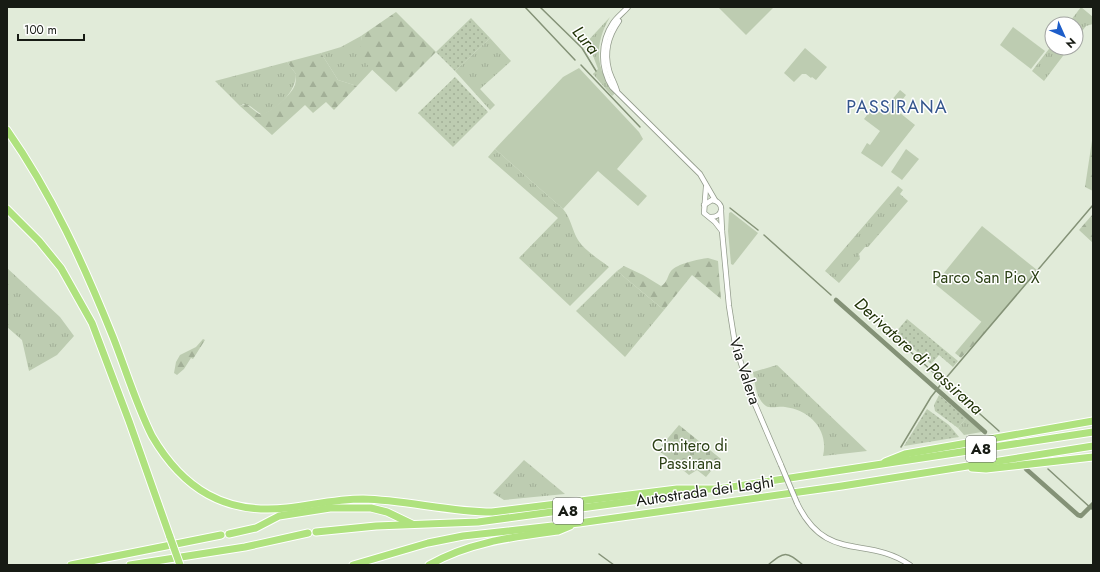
<svg xmlns="http://www.w3.org/2000/svg" width="1100" height="572" font-family="Jost,sans-serif">
<defs>
<pattern id="grass-tufts" width="24" height="20" patternUnits="userSpaceOnUse"><rect width="24" height="20" fill="#bdccb1"/><path d="M3 7l-1-3M5 7V3M7 7l1-3M15 17l-1-3M17 17v-4M19 17l1-3" fill="none" stroke="#a2af97"/></pattern>
<pattern id="forest-firs" width="22" height="20" patternUnits="userSpaceOnUse"><rect width="22" height="20" fill="#bdccb1"/><path d="M5 1l3.5 6h-7zM16 11l3.5 6h-7z" fill="#a2af97"/></pattern>
<pattern id="cemetery-stones" width="16" height="16" patternUnits="userSpaceOnUse"><rect width="16" height="16" fill="#bdccb1"/><path d="M2 7V4a2 2 0 0 1 4 0v3zM10 15v-3a2 2 0 0 1 4 0v3z" fill="#a2af97"/></pattern>
<pattern id="garden-dots" width="8" height="8" patternUnits="userSpaceOnUse"><rect width="8" height="8" fill="#bdccb1"/><path d="M2 2h.1M6 6h.1" fill="none" stroke="#a2af97" stroke-width="1.8" stroke-linecap="round"/></pattern>
</defs>
<rect width="100%" height="100%" fill="#e1ebd9"/>
<g fill="url(#grass-tufts)">
<polygon points="1081,7 1093,17 1093,24 1086,26 1076,39 1076,24 1068,24"/>
<path d="M610,17C594,44 595,69 615,93L612,96L593,74L598,69L592,53L585,44Z"/>
<path d="M361,36C364,48 362,60 373,69L357,86L338,80L321,53L341,47Z"/>
<polygon points="490,38 511,61 480,89 495,105 490,110 455,71"/>
<polygon points="1052,45 1052,48 1069,48 1044,81 1032,71"/>
<path d="M287,62L296,74C296,92 278,108 262,115L250,106L243,104L240,106L215,81Z"/>
<path d="M495,149L563,209C571,218 572,230 578,240C585,251 599,259 609,267L570,306L519,258L558,218L488,157Z"/>
<polygon points="898,186 903,190 900,194 908,201 868,247 865,247 859,254 860,259 839,283 825,271"/>
<polygon points="7,268 60,317 74,336 57,355 29,371 22,340 7,327"/>
<polygon points="617,271 664,310 625,357 576,311"/>
<path d="M777,365L867,451L823,456C829,430 810,410 785,407C779,406 771,409 766,406C756,399 755,383 753,372Z"/>
<polygon points="966,418 982,432 964,435 958,428"/>
<polygon points="524,460 565,494 504,500 493,493"/>
</g>
<g fill="url(#forest-firs)">
<path d="M396,12L436,52L396,92C389,85 362,62 360,55C358,48 363,42 361,36Z"/>
<path d="M321,53L338,80L357,86L334,110L326,102L313,113L305,105L272,135L240,106L246,104L259,114C267,116 291,95 294,87C296,84 296,78 296,74L287,62Z"/>
<polygon points="1093,134 1093,191 1085,187"/>
<polygon points="1092,215 1093,215 1093,243 1079,230"/>
<path d="M708,258L718,261L721,299L692,275L664,310L617,271L624,266L643,275L661,286C668,282 667,276 671,271C676,264 699,259 708,258Z"/>
<polygon points="982,321 989,328 961,358 955,353"/>
<polygon points="203,339 205,340 193,359 191,358 184,369 177,375 174,373 176,362 180,355 196,347"/>
</g>
<polygon fill="url(#cemetery-stones)" points="679,425 721,459 706,477 697,470 689,475 658,450"/>
<g fill="#bdccb1">
<polygon points="718,7 772,7 773,8 746,35"/>
<polygon points="1013,27 1045,51 1031,69 1000,45"/>
<polygon points="805,48 827,67 816,80 812,77 811,78 806,74 802,74 794,82 784,73"/>
<polygon points="579,68 639,132 643,139 617,169 647,196 638,206 598,171 563,209 495,149 563,77"/>
<polygon points="900,90 906,95 895,109 915,125 882,167 861,153 867,143 870,145 880,131 864,119 873,107 881,113"/>
<polygon points="906,149 919,159 902,180 891,172"/>
<polygon points="731,212 758,233 733,265 731,264 728,231 729,213"/>
<polygon points="982,226 1037,270 989,328 935,284"/>
</g>
<g fill="url(#garden-dots)">
<polygon points="471,18 490,38 455,71 436,52"/>
<polygon points="455,77 488,112 453,147 418,113"/>
<polygon points="907,319 958,361 953,367 939,355 931,364 895,333"/>
<polygon points="939,395 966,418 958,428 935,411 934,405"/>
<polygon points="927,409 949,425 959,437 904,446"/>
</g>
<g fill="none" stroke-linecap="round" stroke-linejoin="round">
<g stroke="#849277" stroke-width="1.5">
<polyline points="525,7 575,60"/>
<polyline points="540,7 582,48 596,71"/>
<polyline points="581,65 640,127"/>
<polyline points="730,208 758,230"/>
<polyline points="764,235 831,295"/>
<polyline points="895,338 999,431"/>
<polyline points="901,447 931,397 946,378 1093,205"/>
<polyline points="1048,469 1093,510"/>
<polyline points="599,554 614,565"/>
<path d="M768,565C785,551 786,551 803,565"/>
</g>
<g stroke="#849277" stroke-width="4.5">
<polyline points="836,300 985,432"/>
<polyline points="1026,469 1078,515 1081,516 1093,504"/>
</g>
<g stroke="#939c8c" stroke-width="6">
<g id="minor">
<path d="M628,7C623,13 617,17 613,23C600,42 600,68 612,87L700,174L715,200"/>
<path d="M617,91C615,84 611,77 609,70C604,52 609,35 619,21"/>
<polyline points="706,187 704,213 715,222 722,231"/>
<path d="M704,205L712,200C725,202 724,218 710,217"/>
<polyline points="721,211 722,231 729,306 735,344 751,395 781,465"/>
<path d="M797,503C826,564 867,535 910,565"/>
</g>
</g>
<g stroke="#fff" stroke-width="9">
<g id="highway">
<path d="M7,130C52,194 84,265 113,337C126,370 136,404 152,436C183,489 225,515 287,508C312,505 337,499 363,499C406,500 449,512 492,512L677,489H720"/>
<polyline points="7,209 39,241 61,268 92,323 129,421 170,537"/>
<polyline points="885,462 905,454 1093,421"/>
<polyline points="972,468 986,469 1093,457"/>
<polyline points="718,489 1093,432"/>
<polyline points="316,532 376,526 478,522 699,492"/>
<polyline points="229,534 256,528 279,516 330,508 371,508 387,512 412,524"/>
<polyline points="71,565 221,535"/>
<polyline points="130,565 245,547 308,533"/>
<polyline points="353,565 428,543 463,536 579,523 842,486 1093,446"/>
<path d="M429,565C469,542 513,537 558,531L570,526"/>
</g>
</g>
<use href="#minor" stroke="#fff" stroke-width="4.5"/>
<use href="#highway" stroke="#afe27e" stroke-width="7"/>
<g stroke="#939c8c" stroke-width="6" stroke-linecap="butt">
<polyline id="minor-bridge" points="781,465 797,503"/>
</g>
<g stroke="#fff" stroke-width="9" stroke-linecap="butt">
<polyline id="highway-bridge" points="170,537 180,565"/>
</g>
<use href="#minor-bridge" stroke="#fff" stroke-width="4.5"/>
<use href="#highway-bridge" stroke="#afe27e" stroke-width="7"/>
</g>
<g text-anchor="middle" dominant-baseline="central" stroke-width="3" stroke-linejoin="round" paint-order="stroke">
<g fill="#fff" stroke="#5d5f5a" stroke-width="1">
<rect x="966" y="436" width="30" height="26" rx="3"/>
<rect x="553" y="498" width="30" height="26" rx="3"/>
</g>
<g font-size="15" font-weight="bold" fill="#171b14">
<text x="981" y="449">A8</text>
<text x="568" y="511">A8</text>
</g>
<g font-size="16" fill="#2a3f13" stroke="#fff">
<text x="986" y="277">Parco San Pio X</text>
<text x="690" y="445">Cimitero di<tspan x="690" dy="18">Passirana</tspan></text>
</g>
<g font-size="16" fill="#171b14" stroke="#fff">
<text transform="translate(745 371) rotate(72)">Via Valera</text>
<text transform="translate(705 491) rotate(-8)">Autostrada dei Laghi</text>
</g>
<g font-size="17" font-style="italic" fill="#1e3104" stroke="#fff">
<text transform="translate(586 40) rotate(50)">Lura</text>
<text transform="translate(919 356) rotate(42)">Derivatore di Passirana</text>
</g>
<g font-size="18" letter-spacing="1" fill="#34558d" stroke="#fff">
<text x="897" y="107">PASSIRANA</text>
</g>
</g>
<rect width="1100" height="572" fill="none" stroke="#171b14" stroke-width="16"/>
<g transform="translate(1064 36) rotate(135)"><circle r="19" fill="#ffffff" stroke="#a2a4a1"/>
<path d="M0-3L7 15L0 10L-7 15Z" fill="#1d5dc9"/>
<text y="-6" font-size="11" font-weight="bold" text-anchor="middle" fill="#171b14">N</text>
</g>
<path d="M18 34v6h66v-6" fill="none" stroke="#171b14" stroke-width="2"/>
<text x="24" y="34" font-size="12" fill="#171b14" stroke="#ffffff" stroke-width="3" paint-order="stroke">100 m</text>
</svg>
